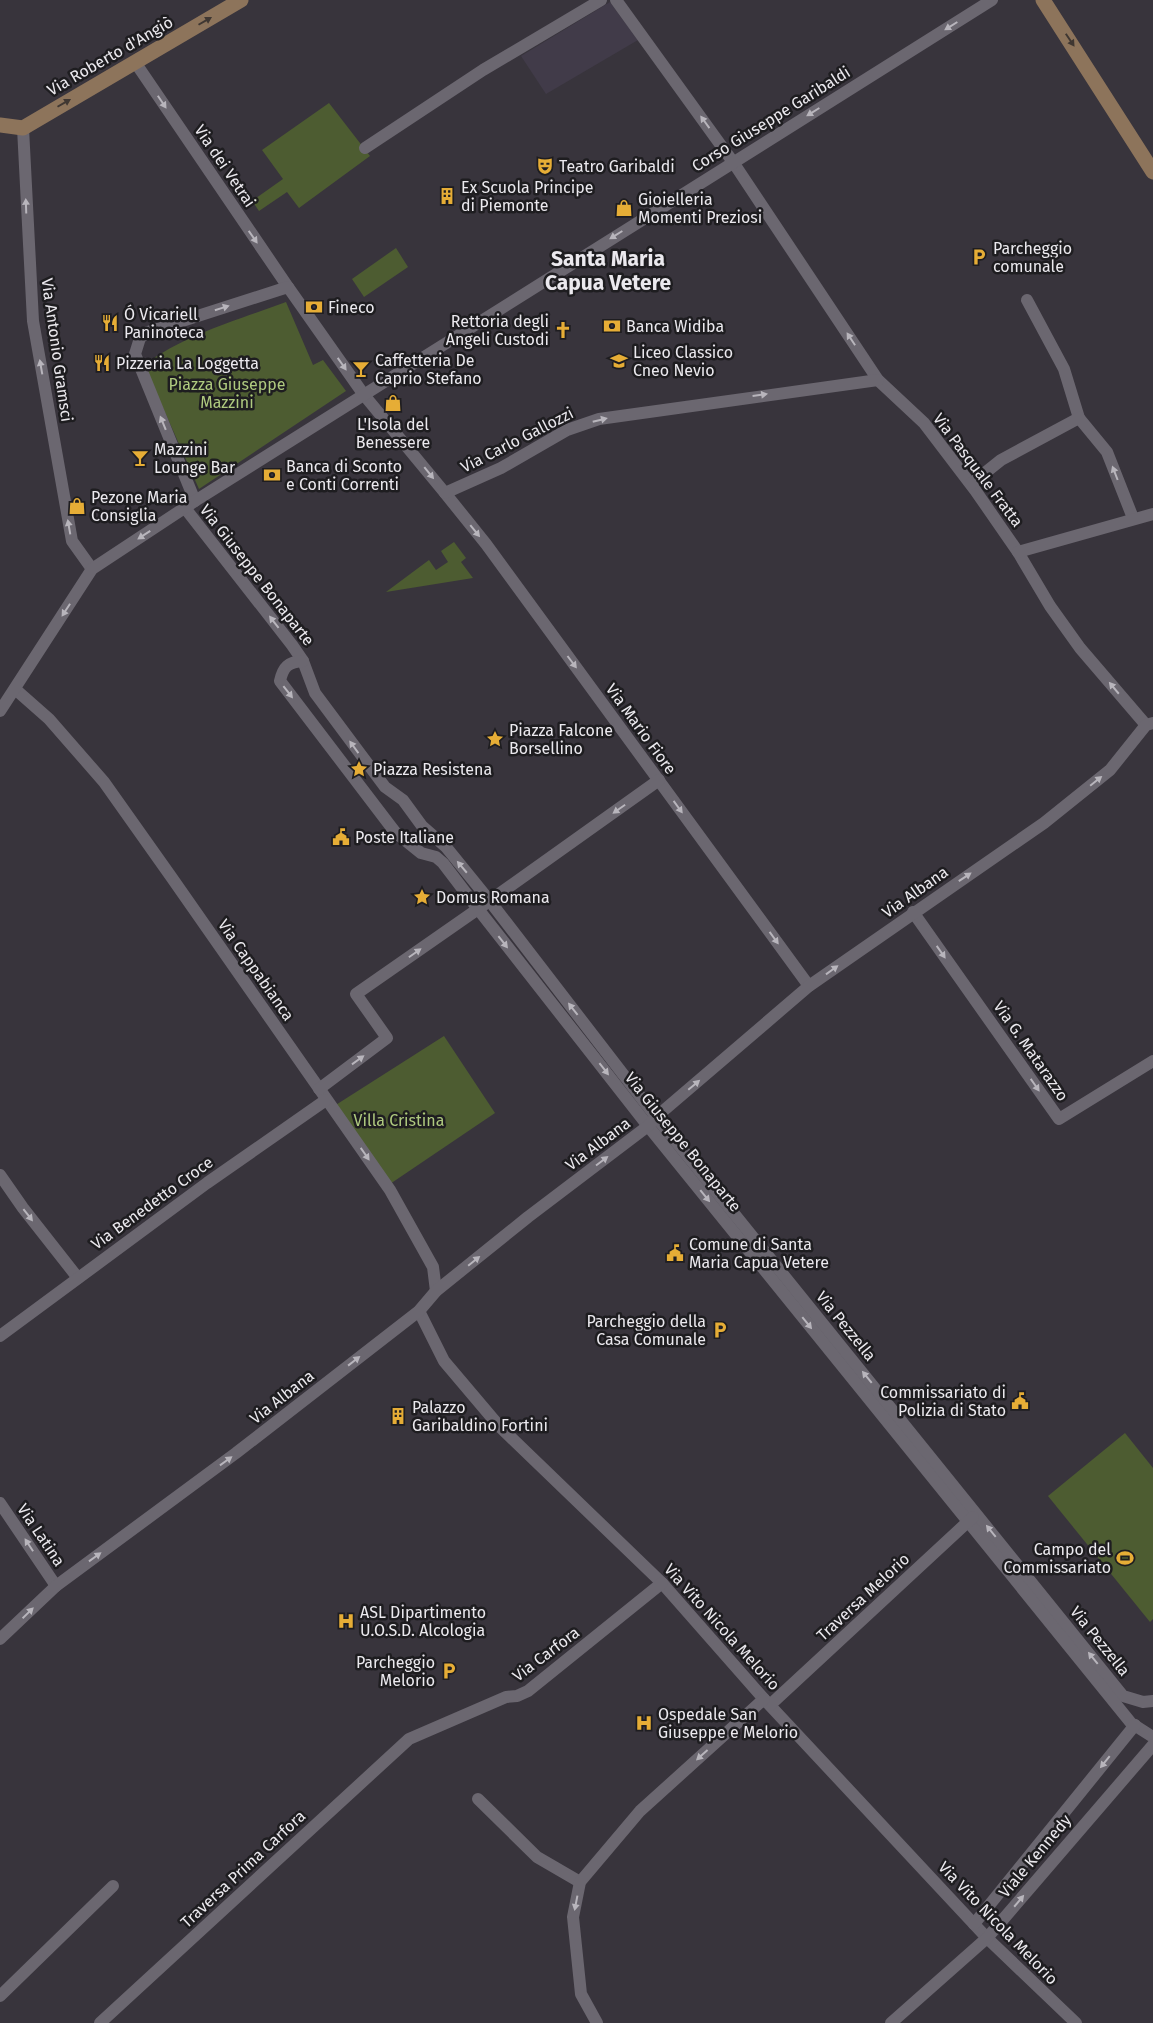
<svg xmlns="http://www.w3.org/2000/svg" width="1153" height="2023" font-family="'Fira Sans',sans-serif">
<rect width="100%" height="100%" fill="#38343c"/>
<polygon fill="#413b49" points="610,2 638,40 546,94 521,56"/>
<g fill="#4d5c31">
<polygon points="329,103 370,156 299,208 287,192 259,211 252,201 283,179 262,150"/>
<polygon points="396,248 408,267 364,297 352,279"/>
<path d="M286,302L313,365L323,360L346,391L199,489L144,365C186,334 238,320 286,302Z"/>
<polygon points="454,542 466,558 461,562 473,578 386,592 429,560 436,570 448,562 441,551"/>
<polygon points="444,1036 495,1113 387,1186 331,1108"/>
<polygon points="1125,1433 1153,1468 1153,1619 1150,1622 1048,1496"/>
</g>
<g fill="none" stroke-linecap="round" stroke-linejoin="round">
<g stroke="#6b6770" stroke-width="12">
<polyline points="616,0 733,162 878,380 924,423 975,490 1018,552 1050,606 1080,648 1146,725"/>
<polyline points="135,62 288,287"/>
<polyline points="23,128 33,321 72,541 92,569"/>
<polyline points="365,148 483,70 601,0"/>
<polyline points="1027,300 1064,369 1079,418"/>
<polyline points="971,484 1001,460 1079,418 1107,452 1133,518"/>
<polyline points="445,493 486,544 809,986"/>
<polyline points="195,501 135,354 140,338 148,332 288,287 364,395 445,493 501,468 567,430 599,419 878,380"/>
<polyline points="185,508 292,645 303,661 315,693 385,787 403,800 422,826 446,847 489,900 656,1117 1123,1696 1143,1702 1153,1701"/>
<polyline points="1018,552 1153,514"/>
<path d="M303,661C288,662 283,667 280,681L395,832L421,853L436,857L443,863L478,909L659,780"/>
<polyline points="15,689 49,719 104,782 172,878 390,1190 433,1267 436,1291"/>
<polyline points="0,711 92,569 195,501 992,0"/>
<polyline points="913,912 1059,1119 1153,1061"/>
<polyline points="319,1089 387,1038 356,994 478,909 648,1126 1131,1723 1153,1737"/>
<polyline points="0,1175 23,1208 78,1278"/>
<polyline points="419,1311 444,1361 499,1426 662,1583 764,1699 987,1938 1076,2023"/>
<polyline points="0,1336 207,1183 326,1100"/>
<polyline points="0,1503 56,1586"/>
<polyline points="0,1639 56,1586 236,1453 419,1311 436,1291 528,1217 648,1126 656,1117 809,986 1044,823 1110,770 1146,725 1153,723"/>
<polyline points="770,1705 973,1517"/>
<polyline points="478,1799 537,1857 580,1882"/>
<polyline points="974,1924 1135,1725"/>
<polyline points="0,1996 113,1886"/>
<polyline points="100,2023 409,1739 506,1697 517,1696 528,1691 662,1583"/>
<polyline points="597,2023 581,1994 573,1917 580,1882 640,1811 764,1699"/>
<polyline points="891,2023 987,1938 1153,1745"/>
</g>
<g stroke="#8d745b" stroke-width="15">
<polyline points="1043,0 1153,172"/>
<polyline points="0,125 23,128 241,0"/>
</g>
</g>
<defs><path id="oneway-solid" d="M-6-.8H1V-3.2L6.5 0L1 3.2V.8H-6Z" transform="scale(1.25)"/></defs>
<g fill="#3f3732">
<use href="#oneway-solid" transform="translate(205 21) rotate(-30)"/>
<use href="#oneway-solid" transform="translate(1070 40) rotate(56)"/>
<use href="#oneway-solid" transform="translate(64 103) rotate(-30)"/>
</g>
<g fill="#b8b5bc">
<use href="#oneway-solid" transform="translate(951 26) rotate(148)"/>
<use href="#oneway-solid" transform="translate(162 102) rotate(56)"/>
<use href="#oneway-solid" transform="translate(813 112) rotate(148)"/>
<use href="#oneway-solid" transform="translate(705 122) rotate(-126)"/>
<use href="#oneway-solid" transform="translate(26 206) rotate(-92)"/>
<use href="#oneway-solid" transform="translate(616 235) rotate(148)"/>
<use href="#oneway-solid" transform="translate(253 237) rotate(55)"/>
<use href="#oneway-solid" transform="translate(222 308) rotate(-18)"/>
<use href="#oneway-solid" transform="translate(851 339) rotate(-123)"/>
<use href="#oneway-solid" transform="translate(342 364) rotate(55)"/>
<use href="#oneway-solid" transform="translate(41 367) rotate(-100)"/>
<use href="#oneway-solid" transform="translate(760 395) rotate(-8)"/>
<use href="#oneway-solid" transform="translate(600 420) rotate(-14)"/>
<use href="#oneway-solid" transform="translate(163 423) rotate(-112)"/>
<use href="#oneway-solid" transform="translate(429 473) rotate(51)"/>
<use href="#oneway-solid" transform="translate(1115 473) rotate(-111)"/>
<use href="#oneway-solid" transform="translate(69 527) rotate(-100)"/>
<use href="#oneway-solid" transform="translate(475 531) rotate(51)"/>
<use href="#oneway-solid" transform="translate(144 535) rotate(147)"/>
<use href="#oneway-solid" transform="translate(66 610) rotate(123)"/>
<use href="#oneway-solid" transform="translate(274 622) rotate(-128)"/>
<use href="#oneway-solid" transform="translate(572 662) rotate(53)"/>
<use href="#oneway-solid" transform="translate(1114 688) rotate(-130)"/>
<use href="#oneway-solid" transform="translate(288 692) rotate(52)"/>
<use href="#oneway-solid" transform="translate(354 747) rotate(-126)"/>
<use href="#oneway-solid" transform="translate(1096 781) rotate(-39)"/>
<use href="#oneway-solid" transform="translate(678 807) rotate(54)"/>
<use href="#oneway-solid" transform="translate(619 809) rotate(145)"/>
<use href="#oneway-solid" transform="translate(462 867) rotate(-130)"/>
<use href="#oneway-solid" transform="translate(965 877) rotate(-34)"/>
<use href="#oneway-solid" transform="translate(774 938) rotate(54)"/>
<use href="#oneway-solid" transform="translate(503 942) rotate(52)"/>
<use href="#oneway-solid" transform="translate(941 952) rotate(55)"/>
<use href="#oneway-solid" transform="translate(415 953) rotate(-35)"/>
<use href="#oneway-solid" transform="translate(832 970) rotate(-36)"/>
<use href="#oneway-solid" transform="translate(573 1009) rotate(-128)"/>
<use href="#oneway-solid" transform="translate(358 1060) rotate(-36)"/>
<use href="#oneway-solid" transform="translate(604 1069) rotate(52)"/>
<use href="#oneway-solid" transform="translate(694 1085) rotate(-40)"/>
<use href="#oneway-solid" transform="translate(1035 1085) rotate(55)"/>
<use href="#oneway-solid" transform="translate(365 1154) rotate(55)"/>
<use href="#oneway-solid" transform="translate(602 1161) rotate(-37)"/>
<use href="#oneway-solid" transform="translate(705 1196) rotate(51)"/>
<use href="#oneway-solid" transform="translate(28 1215) rotate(52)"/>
<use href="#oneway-solid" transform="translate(474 1261) rotate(-39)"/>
<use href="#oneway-solid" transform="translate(807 1323) rotate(51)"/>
<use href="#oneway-solid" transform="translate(354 1361) rotate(-38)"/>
<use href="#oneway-solid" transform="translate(867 1377) rotate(-129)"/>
<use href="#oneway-solid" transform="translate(226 1461) rotate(-36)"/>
<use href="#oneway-solid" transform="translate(991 1531) rotate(-129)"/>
<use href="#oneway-solid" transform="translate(29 1545) rotate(-123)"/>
<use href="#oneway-solid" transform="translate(95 1557) rotate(-36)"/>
<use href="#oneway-solid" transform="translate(28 1613) rotate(-44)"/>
<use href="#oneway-solid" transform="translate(1093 1658) rotate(-129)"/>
<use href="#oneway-solid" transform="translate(702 1755) rotate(138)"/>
<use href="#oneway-solid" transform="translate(1105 1762) rotate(129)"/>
<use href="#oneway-solid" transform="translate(1019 1901) rotate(-50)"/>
<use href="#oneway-solid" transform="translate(576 1903) rotate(101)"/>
</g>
<defs>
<g id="theatre-bare" transform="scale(1.35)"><path d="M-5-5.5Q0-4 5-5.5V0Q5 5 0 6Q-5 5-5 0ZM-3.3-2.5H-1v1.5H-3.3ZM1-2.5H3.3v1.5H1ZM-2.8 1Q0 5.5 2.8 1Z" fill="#e6ad36" stroke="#1e1d20" stroke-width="2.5" paint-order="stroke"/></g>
<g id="building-bare" transform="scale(1.35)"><path d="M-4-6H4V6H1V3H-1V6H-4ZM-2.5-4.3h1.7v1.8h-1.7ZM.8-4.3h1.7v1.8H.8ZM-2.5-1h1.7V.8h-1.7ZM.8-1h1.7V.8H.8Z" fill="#e6ad36" stroke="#1e1d20" stroke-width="2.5" paint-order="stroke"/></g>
<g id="shop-bare" transform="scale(1.35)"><path d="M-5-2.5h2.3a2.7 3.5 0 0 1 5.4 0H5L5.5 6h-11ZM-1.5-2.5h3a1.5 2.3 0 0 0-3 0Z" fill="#e6ad36" stroke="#1e1d20" stroke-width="2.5" paint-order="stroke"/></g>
<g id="parking-bare" transform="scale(1.35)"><path d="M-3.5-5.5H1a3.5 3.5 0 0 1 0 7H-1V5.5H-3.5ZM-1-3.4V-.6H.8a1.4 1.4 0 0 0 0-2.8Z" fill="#e6ad36" stroke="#1e1d20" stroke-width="2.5" paint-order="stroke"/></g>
<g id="bank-bare" transform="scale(1.35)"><path d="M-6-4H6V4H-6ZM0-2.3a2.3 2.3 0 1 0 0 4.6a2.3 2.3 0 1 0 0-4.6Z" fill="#e6ad36" stroke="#1e1d20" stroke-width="2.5" paint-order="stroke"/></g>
<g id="restaurant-bare" transform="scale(1.35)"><path d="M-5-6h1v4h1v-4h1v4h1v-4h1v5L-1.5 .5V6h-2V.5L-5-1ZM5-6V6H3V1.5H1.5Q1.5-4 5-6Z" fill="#e6ad36" stroke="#1e1d20" stroke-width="2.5" paint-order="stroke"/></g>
<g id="church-bare" transform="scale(1.35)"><path d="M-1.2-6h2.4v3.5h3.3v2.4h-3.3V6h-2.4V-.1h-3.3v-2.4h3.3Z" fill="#e6ad36" stroke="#1e1d20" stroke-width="2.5" paint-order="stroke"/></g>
<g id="school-bare" transform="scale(1.35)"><path d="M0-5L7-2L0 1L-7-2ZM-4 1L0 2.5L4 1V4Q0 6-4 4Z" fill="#e6ad36" stroke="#1e1d20" stroke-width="2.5" paint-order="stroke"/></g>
<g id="bar-bare" transform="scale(1.35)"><path d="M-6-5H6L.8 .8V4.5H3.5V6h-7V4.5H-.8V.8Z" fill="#e6ad36" stroke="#1e1d20" stroke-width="2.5" paint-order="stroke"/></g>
<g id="sight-bare" transform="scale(1.35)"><path d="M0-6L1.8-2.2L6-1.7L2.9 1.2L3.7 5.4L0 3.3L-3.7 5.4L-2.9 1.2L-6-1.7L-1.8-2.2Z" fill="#e6ad36" stroke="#1e1d20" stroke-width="2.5" paint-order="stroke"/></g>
<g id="civic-bare" transform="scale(1.35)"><path d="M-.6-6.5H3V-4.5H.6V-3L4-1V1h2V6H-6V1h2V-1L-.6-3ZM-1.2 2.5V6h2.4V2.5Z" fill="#e6ad36" stroke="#1e1d20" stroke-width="2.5" paint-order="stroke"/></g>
<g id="stadium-bare" transform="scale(1.35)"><path d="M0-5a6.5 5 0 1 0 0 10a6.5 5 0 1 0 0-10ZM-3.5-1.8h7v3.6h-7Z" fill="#e6ad36" stroke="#1e1d20" stroke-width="2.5" paint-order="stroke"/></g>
<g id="hospital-bare" transform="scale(1.35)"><path d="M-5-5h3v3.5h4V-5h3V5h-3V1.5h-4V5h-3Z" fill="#e6ad36" stroke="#1e1d20" stroke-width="2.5" paint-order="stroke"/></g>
</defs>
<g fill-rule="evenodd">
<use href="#theatre-bare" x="545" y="166"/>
<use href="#building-bare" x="447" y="196"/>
<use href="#shop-bare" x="624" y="208"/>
<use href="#parking-bare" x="979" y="257"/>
<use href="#bank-bare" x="314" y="307"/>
<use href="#restaurant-bare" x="110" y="323"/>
<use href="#bank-bare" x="612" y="326"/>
<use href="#church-bare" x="563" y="330"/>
<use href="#school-bare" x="619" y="361"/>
<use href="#restaurant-bare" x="102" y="363"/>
<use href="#bar-bare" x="361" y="369"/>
<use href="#shop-bare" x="393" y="403"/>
<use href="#bar-bare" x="140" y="458"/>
<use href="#bank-bare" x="272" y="475"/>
<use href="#shop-bare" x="77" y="506"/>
<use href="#sight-bare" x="495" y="739"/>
<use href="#sight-bare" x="359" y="769"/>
<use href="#civic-bare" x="341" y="837"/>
<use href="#sight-bare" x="422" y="897"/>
<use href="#civic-bare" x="675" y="1253"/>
<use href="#parking-bare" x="720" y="1330"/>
<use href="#civic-bare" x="1020" y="1401"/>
<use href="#building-bare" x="398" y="1416"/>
<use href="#stadium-bare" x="1125" y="1558"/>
<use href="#hospital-bare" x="346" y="1621"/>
<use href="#parking-bare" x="449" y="1671"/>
<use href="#hospital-bare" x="644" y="1723"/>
</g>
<g text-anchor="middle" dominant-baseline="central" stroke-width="5" stroke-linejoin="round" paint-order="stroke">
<g font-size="16" fill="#ebe9ee" stroke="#1e1d20">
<text transform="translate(110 56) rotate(-30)">Via Roberto d'Angiò</text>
<text transform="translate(771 119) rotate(-32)">Corso Giuseppe Garibaldi</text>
<text transform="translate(225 166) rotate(56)">Via dei Vetrai</text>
<text transform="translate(57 350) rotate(82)">Via Antonio Gramsci</text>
<text transform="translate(517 440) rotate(-27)">Via Carlo Gallozzi</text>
<text transform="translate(978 470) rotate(53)">Via Pasquale Fratta</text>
<text transform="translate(257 575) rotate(52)">Via Giuseppe Bonaparte</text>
<text transform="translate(641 729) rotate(54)">Via Mario Fiore</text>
<text transform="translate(915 892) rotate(-35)">Via Albana</text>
<text transform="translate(256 970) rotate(55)">Via Cappabianca</text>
<text transform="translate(1031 1051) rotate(55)">Via G. Matarazzo</text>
<text transform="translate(683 1142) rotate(51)">Via Giuseppe Bonaparte</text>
<text transform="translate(598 1144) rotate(-37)">Via Albana</text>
<text transform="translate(152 1203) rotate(-36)">Via Benedetto Croce</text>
<text transform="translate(846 1326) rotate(51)">Via Pezzella</text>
<text transform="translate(282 1397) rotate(-38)">Via Albana</text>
<text transform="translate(41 1535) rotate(56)">Via Latina</text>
<text transform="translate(863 1597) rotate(-43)">Traversa Melorio</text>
<text transform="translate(722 1627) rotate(48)">Via Vito Nicola Melorio</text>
<text transform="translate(1100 1641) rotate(51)">Via Pezzella</text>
<text transform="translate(546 1654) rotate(-37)">Via Carfora</text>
<text transform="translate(1035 1856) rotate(-50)">Viale Kennedy</text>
<text transform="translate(243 1869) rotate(-43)">Traversa Prima Carfora</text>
<text transform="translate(998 1923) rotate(46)">Via Vito Nicola Melorio</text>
</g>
<g font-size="16" fill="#ebe9ee" stroke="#1e1d20" text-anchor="start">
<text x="559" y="166">Teatro Garibaldi</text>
<text x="461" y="187">Ex Scuola Principe<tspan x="461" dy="18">di Piemonte</tspan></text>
<text x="638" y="199">Gioielleria<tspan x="638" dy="18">Momenti Preziosi</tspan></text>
<text x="993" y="248">Parcheggio<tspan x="993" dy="18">comunale</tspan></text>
<text x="328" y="307">Fineco</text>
<text x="124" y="314">Ó Vicariell<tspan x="124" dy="18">Paninoteca</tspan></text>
<text x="549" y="321" text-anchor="end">Rettoria degli<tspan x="549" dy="18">Angeli Custodi</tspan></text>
<text x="626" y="326">Banca Widiba</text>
<text x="633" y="352">Liceo Classico<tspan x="633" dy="18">Cneo Nevio</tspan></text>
<text x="375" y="360">Caffetteria De<tspan x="375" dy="18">Caprio Stefano</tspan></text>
<text x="116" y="363">Pizzeria La Loggetta</text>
<text x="393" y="424" text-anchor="middle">L'Isola del<tspan x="393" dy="18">Benessere</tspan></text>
<text x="154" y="449">Mazzini<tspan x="154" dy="18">Lounge Bar</tspan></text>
<text x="286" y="466">Banca di Sconto<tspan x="286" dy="18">e Conti Correnti</tspan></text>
<text x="91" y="497">Pezone Maria<tspan x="91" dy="18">Consiglia</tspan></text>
<text x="509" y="730">Piazza Falcone<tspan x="509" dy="18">Borsellino</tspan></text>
<text x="373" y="769">Piazza Resistena</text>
<text x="355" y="837">Poste Italiane</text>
<text x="436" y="897">Domus Romana</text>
<text x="689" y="1244">Comune di Santa<tspan x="689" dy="18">Maria Capua Vetere</tspan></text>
<text x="706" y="1321" text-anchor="end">Parcheggio della<tspan x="706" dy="18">Casa Comunale</tspan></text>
<text x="1006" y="1392" text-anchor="end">Commissariato di<tspan x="1006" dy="18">Polizia di Stato</tspan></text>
<text x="412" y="1407">Palazzo<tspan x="412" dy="18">Garibaldino Fortini</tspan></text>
<text x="1111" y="1549" text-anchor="end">Campo del<tspan x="1111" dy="18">Commissariato</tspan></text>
<text x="360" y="1612">ASL Dipartimento<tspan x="360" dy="18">U.O.S.D. Alcologia</tspan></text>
<text x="435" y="1662" text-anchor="end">Parcheggio<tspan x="435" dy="18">Melorio</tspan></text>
<text x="658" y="1714">Ospedale San<tspan x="658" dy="18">Giuseppe e Melorio</tspan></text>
</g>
<g font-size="16" fill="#afca7f" stroke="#1e1d20">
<text x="227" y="384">Piazza Giuseppe<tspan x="227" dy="18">Mazzini</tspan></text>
<text x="399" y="1120">Villa Cristina</text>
</g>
<g font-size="21" font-weight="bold" fill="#ebe9ee" stroke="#1e1d20">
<text x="608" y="259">Santa Maria<tspan x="608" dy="24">Capua Vetere</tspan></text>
</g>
</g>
</svg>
